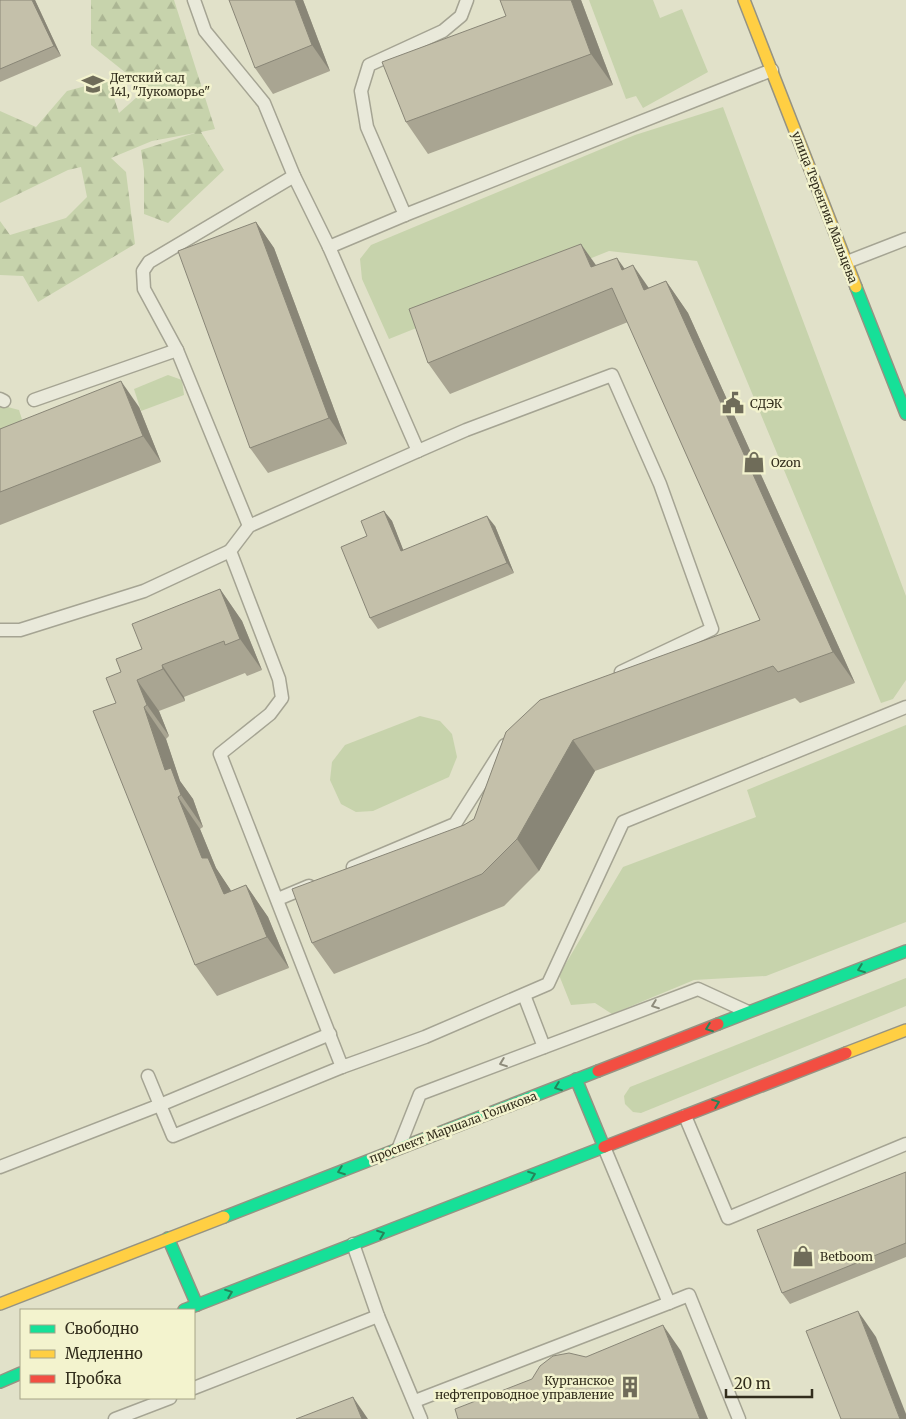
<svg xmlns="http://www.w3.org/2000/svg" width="906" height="1419" font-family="Merriweather,serif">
<defs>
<pattern id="forest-firs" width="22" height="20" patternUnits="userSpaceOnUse" patternTransform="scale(1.25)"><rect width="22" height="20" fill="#c7d3ac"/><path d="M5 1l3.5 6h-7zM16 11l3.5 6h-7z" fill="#abb593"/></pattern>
</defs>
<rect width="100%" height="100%" fill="#e1e1c9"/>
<g fill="#c7d3ac">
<polygon points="589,0 653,0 660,18 682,9 708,72 643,108 636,96 626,99"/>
<polygon points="723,107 906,596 906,680 893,699 881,703 697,261 609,251 389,339 362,279 360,259 371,245 635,135"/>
<polygon points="168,375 182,380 184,395 141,411 134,389"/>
<polygon points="0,405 19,410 27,435 0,440"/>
<polygon points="420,716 440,721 452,734 457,757 449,777 373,811 356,812 341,804 330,780 332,762 345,745"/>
<polygon points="906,725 906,922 766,976 694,980 612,1014 595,1003 571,1005 559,975 623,867 756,817 747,790"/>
<polygon points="906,978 906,1006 641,1113 633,1112 625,1104 624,1096 630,1087"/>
</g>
<polygon fill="url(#forest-firs)" points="91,0 174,0 215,129 201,132 224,170 168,223 144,214 144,171 141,150 195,133 152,141 111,158 126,172 135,244 38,302 23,276 0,275 0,221 10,235 66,218 87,197 81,167 68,170 0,203 0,111 36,127 67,91 108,80 119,113 146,89 91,45"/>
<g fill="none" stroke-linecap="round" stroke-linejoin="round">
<g stroke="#a5a493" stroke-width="15">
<g id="lane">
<polyline points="194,0 205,31 264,103 294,176"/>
<polyline points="772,70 405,215 329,247 418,451 249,526 230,551 279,679 282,698 270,714 220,754 342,1067 425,1037 548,984 623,822 906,707"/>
<polyline points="405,215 367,127 361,91 369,65 443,31 461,16 467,0"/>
<polyline points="847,262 906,239"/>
<polyline points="177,350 144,289 143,271 149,262 294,176 329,247"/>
<polyline points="0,399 4,401"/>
<polyline points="34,400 177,350 249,526"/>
<polyline points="418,451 466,430 612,375 660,484 712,629 621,672"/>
<polyline points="0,630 20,630 144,591 230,551"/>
<polyline points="353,867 455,824 505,745"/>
<polyline points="278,899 309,886"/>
<polyline points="524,995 544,1047"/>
<polyline points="330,1034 160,1105 173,1136 342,1067"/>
<polyline points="685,1116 728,1218 906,1144"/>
<polyline points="399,1147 420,1094 698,989 746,1011"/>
<polyline points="0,1167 160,1105 148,1076"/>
<polyline points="353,1244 378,1316 421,1419"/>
<polyline points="669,1303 689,1295 739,1419"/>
<polyline points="194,1388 378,1316"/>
<polyline points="415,1401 669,1303 604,1147"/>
<polyline points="115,1419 170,1398"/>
</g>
</g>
<g stroke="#959383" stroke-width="14">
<g id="fast">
<polyline points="856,287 906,414"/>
<polyline points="718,1024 906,951"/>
<polyline points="576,1079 604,1147"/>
<polyline points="224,1217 598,1071"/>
<polyline points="168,1238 197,1305"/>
<polyline points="184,1310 604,1147"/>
<polyline points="0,1382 21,1373"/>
</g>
</g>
<g stroke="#959383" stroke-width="14">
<g id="slow">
<polyline points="744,0 856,287"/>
<polyline points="846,1053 906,1030"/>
<polyline points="0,1304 224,1217"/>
</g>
</g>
<g stroke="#959383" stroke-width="14">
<g id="jam">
<polyline points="598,1071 718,1024"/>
<polyline points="604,1147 846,1053"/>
</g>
</g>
<use href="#lane" stroke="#e9e9da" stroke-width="12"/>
<use href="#fast" stroke="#16e098" stroke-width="11"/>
<use href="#slow" stroke="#ffcf43" stroke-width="11"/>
<use href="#jam" stroke="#f24e42" stroke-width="11"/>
</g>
<g fill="#a9a592">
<polygon points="0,0 35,0 61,56 0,82"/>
<polygon points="303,0 330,71 273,94 255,68"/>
<polygon points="581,0 613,85 428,154 406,122"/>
<polygon points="256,222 274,248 347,444 268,473 250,448"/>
<polygon points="596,265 625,269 649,288 666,281 688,313 855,683 800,703 795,698 595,771 539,871 504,906 334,974 312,943 464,825 474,819 506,732 760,620 628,322 450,394 428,363"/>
<polygon points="139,407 161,462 0,525 0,429"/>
<polygon points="384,511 392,521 403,550 495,526 514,573 378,629 370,618 367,536"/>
<polygon points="220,589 242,621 262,670 247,676 245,673 184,697 185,701 159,711 169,736 166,739 180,781 193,799 203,827 200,829 216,868 231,891 246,885 268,917 289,968 217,996 195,965 116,703 121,672 142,649"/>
<polygon points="906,1172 906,1257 790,1304 782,1293"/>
</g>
<g fill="#898677">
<polygon points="32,0 35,0 61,56 54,46"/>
<polygon points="295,0 303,0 330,71 312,45"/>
<polygon points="571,0 581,0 613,85 591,54"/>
<polygon points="256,222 274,248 347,444 329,418"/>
<polygon points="581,244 603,275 591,267"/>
<polygon points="617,258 639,289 622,270"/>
<polygon points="633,265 655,297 644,290"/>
<polygon points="666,281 688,313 855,683 833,652"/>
<polygon points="121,381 139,407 161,462 143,436"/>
<polygon points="384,511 392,521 408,562 401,551"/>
<polygon points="487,516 495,526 514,573 507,563"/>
<polygon points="220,589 242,621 262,670 240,639"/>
<polygon points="162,665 184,697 185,701 163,669"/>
<polygon points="137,680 159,711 169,736 147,705"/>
<polygon points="144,707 166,739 180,781 193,799 203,827 181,795 165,770"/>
<polygon points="573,740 595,771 539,871 517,839"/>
<polygon points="178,797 200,829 216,868 230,889 246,926 224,894 202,858"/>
<polygon points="246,885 268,917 289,968 267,937"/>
<polygon points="858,1311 876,1337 906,1414 906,1419 900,1419"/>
<polygon points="663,1325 681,1351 708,1419 700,1419"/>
<polygon points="353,1397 368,1419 362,1419"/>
</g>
<g fill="#c4c0aa" stroke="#898677">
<polygon points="0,0 32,0 54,46 0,69"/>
<polygon points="229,0 295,0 312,45 255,68"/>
<polygon points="500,0 571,0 591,54 406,122 382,62 506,16"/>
<polygon points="256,222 329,418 250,448 178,251"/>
<polygon points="581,244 591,267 617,258 622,270 633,265 644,290 666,281 833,652 778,672 773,666 573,740 517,839 482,874 312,943 292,889 464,825 474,819 506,732 540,700 760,620 612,288 428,363 409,309"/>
<polygon points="121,381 143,436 0,492 0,429"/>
<polygon points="384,511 401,551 487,516 507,563 370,618 341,547 367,536 361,521"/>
<polygon points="220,589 240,639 225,645 224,641 162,665 163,669 137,680 147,705 144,707 165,770 171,768 181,795 178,797 202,858 208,858 224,894 246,885 267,937 195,965 93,711 116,703 106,678 121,672 116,659 142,649 132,624"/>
<polygon points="906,1172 906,1243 782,1293 757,1230"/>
<polygon points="858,1311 900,1419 841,1419 806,1331"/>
<polygon points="663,1325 700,1419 458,1419 455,1409 532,1379 540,1366 553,1356 569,1353 586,1357"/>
<polygon points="353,1397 362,1419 296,1419"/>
</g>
<defs><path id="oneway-chevron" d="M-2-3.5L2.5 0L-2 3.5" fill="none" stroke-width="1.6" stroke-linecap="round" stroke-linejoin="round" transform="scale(1.25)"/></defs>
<g stroke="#24865a">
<use href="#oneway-chevron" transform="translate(861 969) rotate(159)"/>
<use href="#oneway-chevron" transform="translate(709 1028) rotate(159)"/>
<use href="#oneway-chevron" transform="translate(558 1087) rotate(159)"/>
<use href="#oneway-chevron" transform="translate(716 1103) rotate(-21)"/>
<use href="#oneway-chevron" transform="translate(341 1171) rotate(159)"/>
<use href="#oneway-chevron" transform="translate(532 1175) rotate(-21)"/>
<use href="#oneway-chevron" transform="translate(381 1234) rotate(-21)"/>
<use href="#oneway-chevron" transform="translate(229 1293) rotate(-21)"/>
</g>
<g stroke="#8e8b7b">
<use href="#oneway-chevron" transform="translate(655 1005) rotate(159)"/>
<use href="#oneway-chevron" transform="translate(503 1063) rotate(159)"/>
</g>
<defs>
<g id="school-bare" transform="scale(1.725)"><path d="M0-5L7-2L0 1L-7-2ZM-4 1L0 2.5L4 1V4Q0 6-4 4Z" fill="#6f6c59" stroke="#f3f3ce" stroke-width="2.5" paint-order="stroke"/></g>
<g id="civic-bare" transform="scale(1.725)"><path d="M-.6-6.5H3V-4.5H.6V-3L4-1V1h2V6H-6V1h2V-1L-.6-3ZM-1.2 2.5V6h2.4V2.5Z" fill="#6f6c59" stroke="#f3f3ce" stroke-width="2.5" paint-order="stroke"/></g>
<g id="shop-bare" transform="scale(1.725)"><path d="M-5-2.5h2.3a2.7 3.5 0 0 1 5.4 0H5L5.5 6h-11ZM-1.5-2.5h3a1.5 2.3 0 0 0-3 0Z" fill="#6f6c59" stroke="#f3f3ce" stroke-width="2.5" paint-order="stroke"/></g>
<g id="building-bare" transform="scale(1.725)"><path d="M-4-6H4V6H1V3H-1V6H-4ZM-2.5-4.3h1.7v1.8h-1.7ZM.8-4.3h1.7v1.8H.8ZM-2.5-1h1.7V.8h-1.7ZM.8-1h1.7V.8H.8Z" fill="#6f6c59" stroke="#f3f3ce" stroke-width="2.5" paint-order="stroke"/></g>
</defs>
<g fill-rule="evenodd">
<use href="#school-bare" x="93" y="84"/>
<use href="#civic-bare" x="733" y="403"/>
<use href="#shop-bare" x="754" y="462"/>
<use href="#shop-bare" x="803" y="1256"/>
<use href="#building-bare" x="630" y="1387"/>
</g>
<g text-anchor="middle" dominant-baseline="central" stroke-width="5" stroke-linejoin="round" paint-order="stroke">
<g font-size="12" fill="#322d1c" stroke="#f3f3ce" text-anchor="start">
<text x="110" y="77">Детский сад<tspan x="110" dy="14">141, "Лукоморье"</tspan></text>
<text x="750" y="403">СДЭК</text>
<text x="771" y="462">Ozon</text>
<text x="820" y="1256">Betboom</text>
<text x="614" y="1380" text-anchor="end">Курганское<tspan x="614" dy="14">нефтепроводное управление</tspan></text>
</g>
<g font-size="12" fill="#322d1c" stroke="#f3f3ce">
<text transform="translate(825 207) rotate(69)">улица Терентия Мальцева</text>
<text transform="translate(453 1127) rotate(-21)">проспект Маршала Голикова</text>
</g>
</g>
<rect x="20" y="1309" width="175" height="90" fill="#f3f3ce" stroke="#a6a487"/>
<rect x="30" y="1325" width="25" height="8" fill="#16e098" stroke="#a6a487"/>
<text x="65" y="1334" font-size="15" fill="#322d1c">Свободно</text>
<rect x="30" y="1350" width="25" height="8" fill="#ffcf43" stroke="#a6a487"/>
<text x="65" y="1359" font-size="15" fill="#322d1c">Медленно</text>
<rect x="30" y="1375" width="25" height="8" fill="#f24e42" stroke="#a6a487"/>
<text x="65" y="1384" font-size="15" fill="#322d1c">Пробка</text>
<path d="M726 1389v8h86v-8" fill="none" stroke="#322d1c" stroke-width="2.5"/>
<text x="734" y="1389" font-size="15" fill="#322d1c" stroke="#f3f3ce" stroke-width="4" paint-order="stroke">20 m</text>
</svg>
